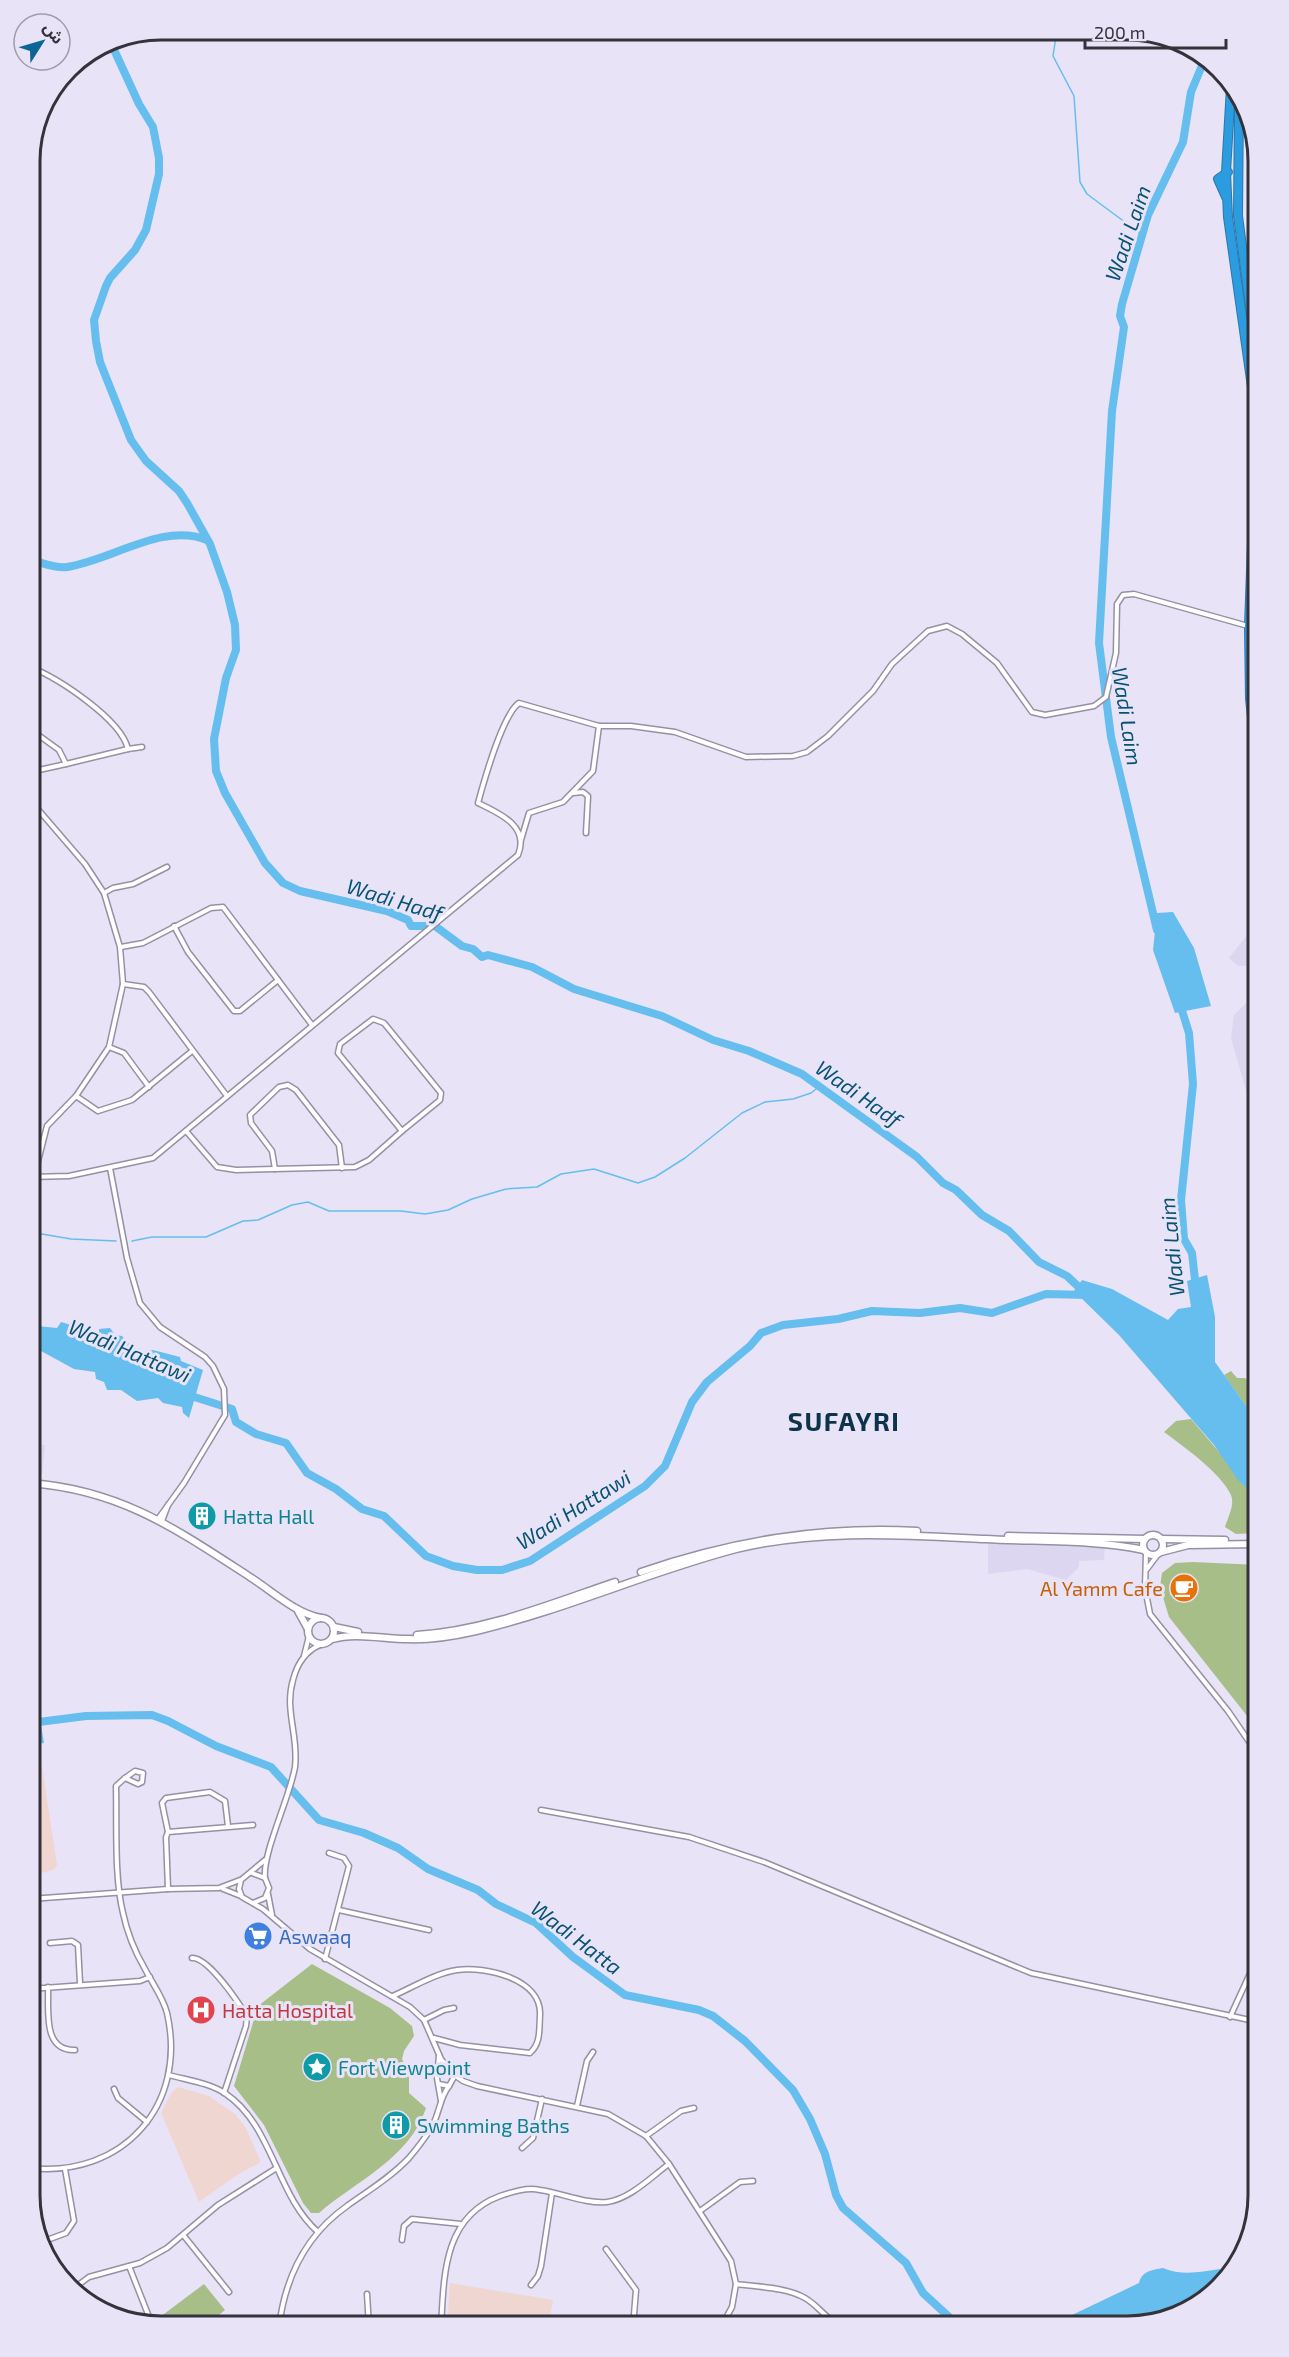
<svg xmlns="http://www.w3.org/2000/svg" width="1289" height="2357" font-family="'Exo 2','Noto Sans Arabic',sans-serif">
<rect width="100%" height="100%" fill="#e8e3f7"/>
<g fill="#ddd6f0">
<polygon points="1259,920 1259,1103 1249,1101 1231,1038 1234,1015 1248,1001 1250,966 1238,966 1229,958"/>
<polygon points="30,1444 45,1445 42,1475 30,1474"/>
<polygon points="988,1542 1105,1545 1104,1560 1079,1561 1079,1567 1066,1580 1027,1569 988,1574"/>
</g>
<g fill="#f0d6d1">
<polygon points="42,1766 57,1865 53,1870 30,1876 30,1767"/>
<polygon points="178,2087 209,2096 235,2114 246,2128 260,2160 259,2163 237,2175 199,2202 161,2113 171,2093"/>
<polygon points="450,2283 553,2300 548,2327 447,2327"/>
</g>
<g fill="#a8be88">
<polygon points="1231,1371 1237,1378 1245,1378 1259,1392 1259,1420 1251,1413 1224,1375"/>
<path d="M1191,1419L1259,1499V1533L1236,1534L1225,1527C1228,1517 1235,1505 1231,1495C1221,1473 1183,1446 1164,1432L1176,1421Z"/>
<polygon points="1193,1562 1259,1565 1259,1731 1169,1617 1160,1587 1162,1573 1175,1563"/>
<path d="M312,1964L390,2008L412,2026L414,2036L404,2051L402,2059L409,2073V2093L426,2108C410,2158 356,2181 319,2213H311L303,2203L264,2125L234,2086L258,2006Z"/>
<polygon points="204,2284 225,2310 204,2327 160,2327 156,2320"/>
</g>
<g fill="#65beee">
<polygon points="1173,912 1194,948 1211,1006 1175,1013 1153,950 1157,913"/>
<polygon points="1207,1275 1215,1317 1215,1362 1251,1413 1259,1420 1259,1499 1238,1480 1214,1445 1119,1335 1074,1291 1082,1280 1112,1289 1168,1320 1178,1309 1191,1307 1187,1281"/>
<polygon points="30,1321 37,1326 57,1328 61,1322 68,1324 91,1343 99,1336 99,1329 110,1328 115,1335 122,1336 132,1347 140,1349 134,1353 135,1359 146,1351 153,1350 180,1357 181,1361 203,1370 189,1418 183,1413 182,1407 163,1403 158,1398 137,1401 121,1390 107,1390 104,1382 96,1379 95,1372 74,1369 30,1345"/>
<polygon points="30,1706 38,1708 44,1743 30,1745"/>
<path d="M1163,2268C1182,2276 1200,2272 1220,2269L1224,2279L1216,2286L1194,2295L1193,2304L1181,2309L1173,2305L1170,2308L1107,2327L1070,2326L1074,2320L1072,2315L1139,2283C1142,2271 1152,2270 1163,2268Z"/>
</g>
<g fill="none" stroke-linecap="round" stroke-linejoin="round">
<g stroke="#65beee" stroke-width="1.5">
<polyline points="1057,30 1053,56 1074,96 1080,182 1087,194 1141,234"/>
<polyline points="30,1232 71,1239 116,1241"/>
<polyline points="132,1241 152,1237 206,1237 243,1221 258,1220 292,1205 308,1202 329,1211 401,1211 425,1214 448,1210 472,1199 506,1189 537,1187 561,1174 594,1169 638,1183 655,1177 685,1158 742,1113 765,1102 793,1099 811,1093 820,1086"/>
</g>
<g stroke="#65beee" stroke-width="8">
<polyline points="110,41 139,104 153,127 159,158 159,174 146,230 135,250 110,278 106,286 94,320 96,341 100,362 131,440 146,461 179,491 187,503 210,544 227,592 235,625 236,650 226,678 214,739 216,771 225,793 265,863 283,883 300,891 387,911 408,920 411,926 435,926 462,946 473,949 482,957 488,955 532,967 574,989 662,1016 713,1040 749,1051 802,1074 917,1157 943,1183 956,1190 982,1215 1009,1231 1039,1262 1067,1276 1084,1292"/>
<path d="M30,560C41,562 56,569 67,567C113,560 162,522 207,540"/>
<polyline points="1157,930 1111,737 1099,643 1112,411 1124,327 1120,316 1122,304 1148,215 1183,142 1191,92 1206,56"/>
<polyline points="1179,1001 1189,1033 1193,1084 1181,1200 1184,1239 1192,1253 1196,1289"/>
<polyline points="185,1394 232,1409 236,1422 256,1434 286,1443 307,1473 336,1489 362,1509 384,1516 426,1556 453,1566 477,1570 502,1570 530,1561 645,1486 665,1466 692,1402 707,1382 750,1346 761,1333 783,1325 838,1319 872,1311 920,1313 960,1308 992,1313 1046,1294 1088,1295"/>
<polyline points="31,1723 86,1716 152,1715 168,1721 216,1746 271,1767 319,1820 364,1833 398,1848 428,1869 478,1890 496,1904 536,1923 573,1957 625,1995 699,2010 713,2016 745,2041 793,2090 810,2119 825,2154 836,2195 843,2208 906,2263 923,2293 960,2327"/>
</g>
<g stroke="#9591a3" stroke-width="7">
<g id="street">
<path d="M30,667C58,678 121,719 128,749L142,747"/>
<polyline points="30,729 59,750 66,764 128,749"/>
<polyline points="30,772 66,764"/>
<polyline points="573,793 583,792 588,796 586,833"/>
<polyline points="30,800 85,864 104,893 120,947 123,984 109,1047 76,1096 47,1126 34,1177"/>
<polyline points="521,840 529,813 563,802 593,771 599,726"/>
<polyline points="104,893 113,888 133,884 167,867"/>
<polyline points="174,926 188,952 234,1011 240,1011 278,980"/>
<polyline points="121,947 143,943 211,908 223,907 312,1025"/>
<polyline points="123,984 144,987 149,992 227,1096"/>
<polygon points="373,1019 384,1023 441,1093 440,1100 402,1131 338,1053 340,1044"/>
<polyline points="109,1047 124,1053 149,1087"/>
<polyline points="76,1096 98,1111 132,1100 192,1051"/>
<polyline points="186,1131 217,1167 236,1170 355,1167 369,1160 402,1131"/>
<polyline points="110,1168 127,1258 140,1303 160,1327 205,1357 213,1366 224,1389 225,1415 184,1483 158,1519"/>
<polyline points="275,1169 272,1151 251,1123 250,1115 279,1087 288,1085 296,1090 339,1145 342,1168"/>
<path d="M30,1177L69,1176L153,1158L518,855C530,826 499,813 478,803C484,781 503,714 519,703L599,726H631L675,732L746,757L793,756L807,752L828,736L873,691L892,664L928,631L947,626L962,634L997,663L1032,712L1045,715L1094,706L1106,697L1116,653L1117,604L1123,595L1134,594L1248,626"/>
<polyline points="162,1521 168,1505"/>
<polyline points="1146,1553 1145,1588 1150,1614 1228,1711 1259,1756"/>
<polyline points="1147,1569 1159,1553"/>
<polyline points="304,1656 309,1636"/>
<polygon points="135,1771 143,1773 142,1782 138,1784 125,1778"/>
<polyline points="541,1810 689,1837 764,1862 1031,1973 1259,2022"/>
<polyline points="168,1832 162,1803 166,1798 210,1792 225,1801 228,1826"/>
<polyline points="265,1860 241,1880 239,1889 242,1897 263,1909 310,1949 410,2007 424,2020 441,2059 450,2070"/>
<polyline points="252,1873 265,1878 269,1888 265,1898 253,1903"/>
<path d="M265,1878C262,1854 290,1797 295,1767C299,1737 284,1710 293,1680C297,1664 306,1651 320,1645"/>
<polyline points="168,1889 166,1837 168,1832 253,1825"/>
<polyline points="223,1889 241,1896"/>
<polyline points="268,1894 272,1915"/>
<polyline points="30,1899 168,1889 219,1888 240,1880"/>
<polyline points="339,1910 429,1930"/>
<polyline points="50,1943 72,1941 78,1945 80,1983"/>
<path d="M192,1958C208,1957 238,2002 247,2016L246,2026L224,2093"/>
<polyline points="325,1959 349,1866 344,1858 329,1853"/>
<path d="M48,1987C49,2010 42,2051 75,2050"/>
<polyline points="30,1989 140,1981 150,1977"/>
<path d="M393,1996C413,1987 436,1973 457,1970C486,1966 542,1979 540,2015C539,2030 541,2043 530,2053L460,2045L434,2038"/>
<polyline points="1230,2017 1259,1954"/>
<polyline points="424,2020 444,2010 454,2008"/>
<polyline points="439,2055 437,2078 441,2101"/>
<polyline points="438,2074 447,2069 454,2077 449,2086 439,2084"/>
<polyline points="453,2074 463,2081 477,2086 608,2114 646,2136 669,2164 731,2261 736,2284 732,2307 721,2327"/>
<path d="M169,2075C187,2080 210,2083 226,2094C273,2126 276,2195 318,2232"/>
<polyline points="114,2089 118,2098 147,2122"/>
<polyline points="577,2106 587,2061 593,2052"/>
<polyline points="646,2136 681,2111 694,2108"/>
<polyline points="522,2148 533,2138 542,2099"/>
<path d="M30,2168C123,2178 188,2105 167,2013C163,1997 152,1983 145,1969C135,1952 127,1932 123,1913C114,1877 117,1824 116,1786L125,1778"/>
<polyline points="700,2211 740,2182 753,2181"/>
<polyline points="184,2236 229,2292"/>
<polyline points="402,2240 404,2226 412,2219 461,2224"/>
<polyline points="39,2243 66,2233 74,2221 65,2169"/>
<polyline points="606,2249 636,2290 633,2327"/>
<polyline points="129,2266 153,2327"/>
<path d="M736,2284C757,2287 786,2287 805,2298C822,2308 825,2321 847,2327"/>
<polyline points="531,2285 538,2276 541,2266 552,2193"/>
<polyline points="74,2288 89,2277 140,2263 167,2248 218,2205 275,2169"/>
<polyline points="367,2294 369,2327"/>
<path d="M279,2327C285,2278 306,2235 347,2206C368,2191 391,2177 409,2158C418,2147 430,2133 435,2120C440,2108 441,2096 449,2086"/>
<path d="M441,2327C444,2276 443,2217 500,2196C512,2192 527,2187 540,2190C562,2193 585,2204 607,2202C630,2199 651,2177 669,2164"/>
</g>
</g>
<g stroke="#9591a3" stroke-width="9">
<g id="secondary">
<path d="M30,1483C121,1490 176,1529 250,1577C272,1591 295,1613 321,1618"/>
<circle cx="1153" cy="1545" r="10"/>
<polyline points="1008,1536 1145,1539"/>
<polyline points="1161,1539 1225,1540"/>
<polyline points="1161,1552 1188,1545 1259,1544"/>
<path d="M641,1572C732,1541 820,1526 917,1531"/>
<polyline points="298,1611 308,1629"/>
<circle cx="321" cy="1631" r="13"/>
<polyline points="334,1627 358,1632"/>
<path d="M417,1635C485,1631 550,1604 615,1582"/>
<path d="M332,1639C356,1632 383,1639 408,1639C431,1640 454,1636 476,1631C565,1610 648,1572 736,1549C818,1529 902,1535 985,1539C1038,1542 1091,1539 1144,1550"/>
</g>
</g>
<g stroke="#2f77a7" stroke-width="10">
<g id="highway">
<polyline points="1231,87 1226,172 1228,217 1252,387 1256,433 1249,626 1250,699 1259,781"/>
<polyline points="1239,98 1238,216 1259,374"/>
<polyline points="1226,197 1218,179 1228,172"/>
<polyline points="1259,688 1259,596"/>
</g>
</g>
<use href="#street" stroke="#fff" stroke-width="4"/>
<use href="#secondary" stroke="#fff" stroke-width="6"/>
<use href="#highway" stroke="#2c9ce1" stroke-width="8"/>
</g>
<defs>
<g id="building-disc" transform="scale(1.5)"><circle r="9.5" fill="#0f9aa8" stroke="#e8e3f7"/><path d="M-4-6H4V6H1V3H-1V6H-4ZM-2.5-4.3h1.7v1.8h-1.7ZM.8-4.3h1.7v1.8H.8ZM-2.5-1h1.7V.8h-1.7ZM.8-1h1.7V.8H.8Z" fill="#fff"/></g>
<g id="cafe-disc" transform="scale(1.5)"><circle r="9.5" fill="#e8710a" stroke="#e8e3f7"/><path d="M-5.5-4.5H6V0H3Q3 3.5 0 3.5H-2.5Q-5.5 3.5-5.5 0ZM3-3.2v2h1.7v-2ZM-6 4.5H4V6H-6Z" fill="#fff"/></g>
<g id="supermarket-disc" transform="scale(1.5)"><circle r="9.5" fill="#3f7fe0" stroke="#e8e3f7"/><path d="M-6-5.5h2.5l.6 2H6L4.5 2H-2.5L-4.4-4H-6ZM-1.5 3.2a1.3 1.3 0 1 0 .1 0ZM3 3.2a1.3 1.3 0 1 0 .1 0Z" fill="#fff"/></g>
<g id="hospital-disc" transform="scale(1.5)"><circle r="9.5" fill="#e0444e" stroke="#e8e3f7"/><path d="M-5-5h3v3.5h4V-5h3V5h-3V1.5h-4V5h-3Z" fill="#fff"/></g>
<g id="sight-disc" transform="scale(1.5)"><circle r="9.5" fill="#0f9aa8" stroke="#e8e3f7"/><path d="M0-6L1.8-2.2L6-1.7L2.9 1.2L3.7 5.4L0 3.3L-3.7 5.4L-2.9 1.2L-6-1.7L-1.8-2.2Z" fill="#fff"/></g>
</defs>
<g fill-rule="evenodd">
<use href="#building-disc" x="202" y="1516"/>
<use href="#cafe-disc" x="1184" y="1588"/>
<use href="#supermarket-disc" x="258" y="1936"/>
<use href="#hospital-disc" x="201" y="2010"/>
<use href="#sight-disc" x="317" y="2067"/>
<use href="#building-disc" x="396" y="2125"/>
</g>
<g text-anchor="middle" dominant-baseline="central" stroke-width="6" stroke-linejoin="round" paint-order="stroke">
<g font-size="20" fill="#0d838f" stroke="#e8e3f7" text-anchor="start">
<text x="223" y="1516">Hatta Hall</text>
<text x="338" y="2067">Fort Viewpoint</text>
<text x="417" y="2125">Swimming Baths</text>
</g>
<g font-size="20" fill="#c56008" stroke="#e8e3f7" text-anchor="end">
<text x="1163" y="1588">Al Yamm Cafe</text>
</g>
<g font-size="20" fill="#366cbe" stroke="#e8e3f7" text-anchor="start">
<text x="279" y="1936">Aswaaq</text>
</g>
<g font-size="20" fill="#be3a42" stroke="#e8e3f7" text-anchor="start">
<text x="222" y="2010">Hatta Hospital</text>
</g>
<g font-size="21" font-style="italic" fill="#075372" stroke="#e8e3f7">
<text transform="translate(1127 233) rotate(-71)">Wadi Laim</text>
<text transform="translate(1128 716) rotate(81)">Wadi Laim</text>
<text transform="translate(395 899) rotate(17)">Wadi Hadf</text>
<text transform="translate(859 1093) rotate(35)">Wadi Hadf</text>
<text transform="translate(1171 1247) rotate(-96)">Wadi Laim</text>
<text transform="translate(130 1350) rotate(23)">Wadi Hattawi</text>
<text transform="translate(573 1509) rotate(-32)">Wadi Hattawi</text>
<text transform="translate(577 1937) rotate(37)">Wadi Hatta</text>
</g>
<g font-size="26" font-weight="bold" letter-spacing="1.5" fill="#0d334b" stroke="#e8e3f7">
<text x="844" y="1420">SUFAYRI</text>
</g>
</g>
<path d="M0 0H1289V2357H0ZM161 40H1127A121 121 0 0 1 1248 161V2195A121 121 0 0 1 1127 2316H161A121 121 0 0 1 40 2195V161A121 121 0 0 1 161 40Z" fill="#e8e3f7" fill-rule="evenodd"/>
<path fill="none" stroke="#34323a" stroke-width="3" d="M161 40H1127A121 121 0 0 1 1248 161V2195A121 121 0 0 1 1127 2316H161A121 121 0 0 1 40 2195V161A121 121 0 0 1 161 40Z"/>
<g transform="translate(42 42) rotate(53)"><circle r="28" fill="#e8e3f7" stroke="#a09cab" stroke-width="1.5"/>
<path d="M0-4.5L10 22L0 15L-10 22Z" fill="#0b6595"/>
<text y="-9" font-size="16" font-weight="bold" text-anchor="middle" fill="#34323a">ش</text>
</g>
<path d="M1085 39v9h141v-9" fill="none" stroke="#34323a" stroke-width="3"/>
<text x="1094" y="39" font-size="18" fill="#34323a" stroke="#e8e3f7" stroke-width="4.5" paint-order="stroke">200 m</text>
</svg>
